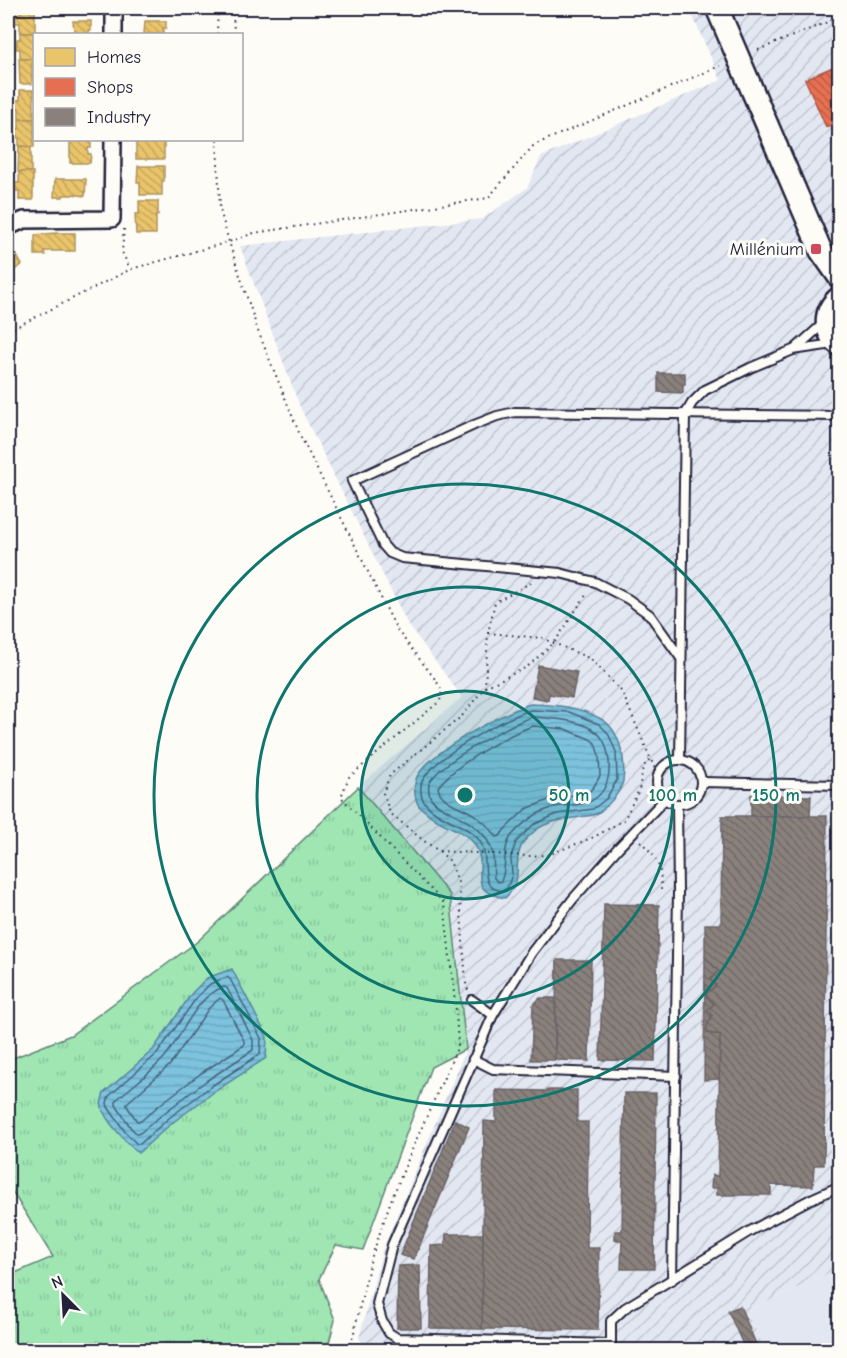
<svg xmlns="http://www.w3.org/2000/svg" width="847" height="1358" font-family="'Comic Neue',sans-serif">
<defs>
<pattern id="industrial-furrows" width="10" height="10" patternUnits="userSpaceOnUse" patternTransform="scale(1.5)"><rect width="10" height="10" fill="#e2e7f1"/><path d="M-1 1l2-2M0 10L10 0M9 11l2-2" fill="none" stroke="#c2c6d0"/></pattern>
<pattern id="grass-tufts" width="24" height="20" patternUnits="userSpaceOnUse" patternTransform="scale(1.5)"><rect width="24" height="20" fill="#9fe6b3"/><path d="M3 7l-1-3M5 7V3M7 7l1-3M15 17l-1-3M17 17v-4M19 17l1-3" fill="none" stroke="#89c59b"/></pattern>
<pattern id="water-rules" width="6" height="5" patternUnits="userSpaceOnUse" patternTransform="scale(1.5)"><rect width="6" height="5" fill="#7dc3de"/><path d="M0 2.5h6" fill="none" stroke="#6ca7bf"/></pattern>
<pattern id="homes-back-hatch" width="6" height="6" patternUnits="userSpaceOnUse" patternTransform="scale(1.5)"><rect width="6" height="6" fill="#e9c46a"/><path d="M-1 5l2 2M0 0l6 6M5-1l2 2" fill="none" stroke="#c8a85d"/></pattern>
<pattern id="shops-back-hatch" width="6" height="6" patternUnits="userSpaceOnUse" patternTransform="scale(1.5)"><rect width="6" height="6" fill="#e76f51"/><path d="M-1 5l2 2M0 0l6 6M5-1l2 2" fill="none" stroke="#bb5b44"/></pattern>
<pattern id="industry-back-hatch" width="6" height="6" patternUnits="userSpaceOnUse" patternTransform="scale(1.5)"><rect width="6" height="6" fill="#8a817c"/><path d="M-1 5l2 2M0 0l6 6M5-1l2 2" fill="none" stroke="#706967"/></pattern>
</defs>
<rect width="100%" height="100%" fill="#fdfcf7"/>
<filter id="ink" filterUnits="userSpaceOnUse"><feTurbulence type="fractalNoise" baseFrequency=".0167" numOctaves="2"/><feDisplacementMap in="SourceGraphic" scale="12" xChannelSelector="R" yChannelSelector="G"/><feConvolveMatrix kernelMatrix="1 2 1 2 8 2 1 2 1" color-interpolation-filters="sRGB"/></filter>
<g filter="url(#ink)">
<polygon fill="#e2e7f1" points="839,1269 839,1350 766,1350 746,1311"/>
<polygon fill="url(#industrial-furrows)" points="689,8 839,8 839,1269 746,1311 766,1350 367,1350 359,1338 383,1249 466,1049 450,895 358,787 462,697 407,623 300,407 240,246 482,219 527,188 541,157 721,80"/>
<polygon fill="url(#grass-tufts)" stroke="#608477" stroke-width="1.5" points="358,787 450,895 466,1049 431,1067 363,1250 336,1245 319,1279 335,1320 327,1350 8,1350 8,1276 53,1257 8,1185 8,1060 71,1035 198,941"/>
<g fill="url(#water-rules)" stroke="#59839d" stroke-width="1.5">
<path d="M530,704C555,705 579,706 601,719C620,729 626,761 623,781C621,792 607,807 598,813C593,816 586,816 580,817C566,819 548,821 536,830C531,834 523,841 521,847C512,866 525,879 505,898C463,891 490,868 475,845C467,832 449,828 437,820C433,818 430,815 426,812C424,810 421,808 419,806C414,798 413,783 418,775C433,750 501,714 530,704Z"/>
<path d="M232,969L267,1037L266,1058L214,1092L172,1123L138,1153C128,1144 105,1121 102,1107C100,1102 103,1097 104,1093L153,1050L192,993L207,978Z"/>
</g>
<g fill="url(#homes-back-hatch)" stroke="#ad935c" stroke-width="1.5">
<polygon points="20,8 35,8 35,33 20,33 20,23 13,23 14,14 20,14"/>
<polygon points="73,21 91,21 91,30 89,30 89,34 76,34 76,30 74,30"/>
<polygon points="145,21 166,21 166,28 163,28 163,34 144,34"/>
<polygon points="20,33 34,33 34,59 20,59 20,49 16,49 17,39 20,39"/>
<polygon points="19,59 32,59 32,84 20,84"/>
<polygon points="20,90 34,90 34,119 19,119 19,108 13,108 13,100 20,100"/>
<polygon points="19,119 34,119 34,147 19,146 19,138 12,137 12,129 19,129"/>
<polygon points="70,140 91,140 91,148 88,148 88,154 91,154 90,163 70,163"/>
<polygon points="153,140 164,140 164,159 136,159 136,142 153,143"/>
<polygon points="19,146 31,147 31,172 18,172"/>
<polygon points="138,166 164,166 164,181 162,181 162,195 140,195 140,182 137,182"/>
<polygon points="19,172 33,172 33,200 19,200 19,191 12,191 12,183 19,183"/>
<polygon points="55,179 86,179 85,196 73,194 72,195 63,195 63,197 54,197"/>
<polygon points="139,201 158,201 158,215 156,215 156,234 136,234 135,214 139,214"/>
<polygon points="56,233 75,233 75,251 44,251 45,255 35,255 35,235"/>
<polygon points="11,245 22,265 11,272 8,268 8,247"/>
</g>
<polygon fill="url(#shops-back-hatch)" stroke="#ac584a" stroke-width="1.5" points="840,64 840,122 826,127 805,79"/>
<g fill="url(#industry-back-hatch)" stroke="#6b6468" stroke-width="1.5">
<polygon points="658,373 685,373 685,384 683,384 683,393 658,392"/>
<polygon points="538,665 577,672 572,698 549,694 548,700 532,697"/>
<polygon points="751,795 811,796 810,816 751,816"/>
<polygon points="722,816 827,816 824,1165 814,1165 813,1186 771,1185 771,1195 717,1195 717,1188 711,1188 712,1175 718,1176 720,1035 707,1033 707,1026 712,1015 707,1010 714,1004 705,995 716,985 710,980 718,971 705,957 705,924 721,924"/>
<polygon points="604,904 659,905 655,1061 600,1060"/>
<polygon points="705,957 718,971 710,980 716,985 705,995 714,1004 707,1010 712,1015 707,1026 707,1033 720,1035 719,1079 704,1080"/>
<polygon points="557,960 591,960 589,1061 555,1060"/>
<polygon points="540,998 555,998 555,1060 531,1060 533,1005"/>
<polygon points="496,1090 548,1091 548,1090 577,1090 577,1122 588,1122 587,1248 599,1248 598,1330 482,1329 484,1121 496,1122"/>
<polygon points="624,1093 656,1093 654,1269 621,1269 622,1240 615,1240 615,1231 622,1231"/>
<polygon points="455,1120 469,1127 414,1259 400,1255"/>
<polygon points="446,1234 483,1234 482,1329 430,1328 431,1246 445,1245"/>
<polygon points="420,1265 421,1328 397,1328 398,1266"/>
<polygon points="740,1306 756,1344 745,1349 728,1311"/>
</g>
<g fill="none" stroke-linecap="round" stroke-linejoin="round">
<g stroke="#46627c" stroke-width="1.5">
<path d="M531,710L569,712L599,724L608,733L616,752L617,780L606,799L593,809L557,814L533,825L516,842L511,857L512,875L507,888L503,891C476,888 491,861 481,843C471,825 439,820 425,803C420,797 419,785 424,778C438,755 504,718 531,710Z"/>
<path d="M532,717C555,719 595,719 605,744C612,763 612,790 591,801C581,806 566,804 555,807C537,812 526,820 513,834C501,847 508,866 501,881L498,882L494,878C493,870 494,862 493,855C489,832 468,821 449,811C443,808 434,803 431,798C429,795 428,788 429,784C436,764 511,724 532,717Z"/>
<path d="M533,726L565,729L590,739L595,743L599,756L600,776L593,788L587,793L554,798L526,809L505,829L500,836L497,837C491,829 484,822 476,816C465,807 440,803 438,787C455,765 506,735 533,726Z"/>
<polygon points="227,977 230,979 261,1038 260,1054 210,1087 169,1118 140,1144 137,1144 126,1133 108,1107 107,1103 109,1096 157,1054 197,997 210,984"/>
<path d="M224,987L227,988L253,1040V1050L206,1081L164,1113L140,1133L137,1134L131,1128L116,1105V1100C131,1087 148,1075 162,1060C182,1039 194,996 224,987Z"/>
<polygon points="220,998 223,1000 244,1041 244,1045 200,1074 158,1106 141,1121 137,1121 127,1106 127,1103 170,1065 209,1008"/>
</g>
<g stroke="#22223b" stroke-width="12">
<g id="lane">
<polyline points="795,349 824,323"/>
<polyline points="680,657 650,615 628,599 595,582 560,573 402,558 390,553 383,545 352,481 474,425 497,416 515,412 840,416"/>
<circle cx="679" cy="782" r="22"/>
<polyline points="680,760 685,415 692,403 705,390 750,368 793,350 833,344"/>
<polyline points="702,782 840,785"/>
<polyline points="665,799 618,848 573,899 532,952 493,1015 392,1245 377,1304 382,1321 389,1333 397,1338 611,1344 611,1321 625,1308 750,1231 809,1200 840,1186"/>
<polyline points="472,1000 493,1015"/>
<polyline points="473,1059 493,1069 676,1076"/>
<polyline points="672,1280 678,892 677,804"/>
</g>
</g>
<g stroke="#22223b" stroke-width="20">
<g id="street">
<polyline points="114,34 114,8"/>
<polyline points="8,227 24,220 112,219 113,140"/>
</g>
</g>
<g stroke="#22223b" stroke-width="26">
<g id="secondary">
<polyline points="717,8 821,251 840,278"/>
<path d="M840,297C823,311 823,332 840,345"/>
</g>
</g>
<g stroke="#22223b" stroke-width="2" stroke-dasharray="1.5 4.5" stroke-linecap="butt">
<polyline points="233,8 234,34"/>
<polyline points="217,34 218,8"/>
<polyline points="758,50 840,17"/>
<polyline points="124,229 122,252 130,269"/>
<polyline points="8,331 131,269 229,242 220,210 217,140"/>
<polyline points="488,633 542,638 591,659 622,692 658,776"/>
<polyline points="485,687 527,667 554,643 588,592"/>
<path d="M640,841C659,859 661,866 661,890"/>
<polyline points="439,851 528,856 548,855 594,837 624,820 639,790 643,767 650,759"/>
<polyline points="468,990 466,983 459,885 450,861 439,851 424,841 390,813 383,793 390,775 462,716 485,687 488,633 495,602 532,582"/>
<polyline points="350,1350 370,1262 390,1203 414,1145 458,1046 456,1011 444,903 341,797 349,777 440,701 442,690 435,679 397,630 300,435 258,331 229,242 254,233 488,198 534,145 720,66"/>
</g>
<use href="#lane" stroke="#fdfcf7" stroke-width="8"/>
<use href="#street" stroke="#fdfcf7" stroke-width="15"/>
<use href="#secondary" stroke="#fdfcf7" stroke-width="21"/>
</g>
</g>
<circle cx="465" cy="795" r="104" fill="#0f766e" fill-opacity=".12"/>
<g fill="none" stroke="#0f766e" stroke-width="3">
<circle cx="465" cy="795" r="104"/>
<circle cx="465" cy="795" r="208"/>
<circle cx="465" cy="795" r="311"/>
</g>
<rect fill="#d1495b" stroke="#fdfcf7" stroke-width="2" x="810" y="243" width="12" height="12" rx="3"/>
<g text-anchor="middle" dominant-baseline="central" stroke-width="6" stroke-linejoin="round" paint-order="stroke">
<g font-size="18" fill="#22223b" stroke="#fdfcf7" text-anchor="end">
<text x="804" y="249">Millénium</text>
</g>
</g>
<circle cx="465" cy="795" r="9" fill="#0f766e" stroke="#fdfcf7" stroke-width="3"/>
<g font-size="18" text-anchor="middle" font-weight="bold" fill="#0f766e" stroke="#fdfcf7" stroke-width="6" stroke-linejoin="round" paint-order="stroke">
<text x="569" y="801">50 m</text>
<text x="673" y="801">100 m</text>
<text x="776" y="801">150 m</text>
</g>
<rect width="847" height="1358" fill="none" stroke="#fdfcf7" stroke-width="30"/>
<rect x="15" y="15" width="817" height="1328" fill="none" stroke="#22223b" stroke-width="2" filter="url(#ink)"/>
<rect x="33" y="33" width="210" height="108" fill="#fdfcf7" stroke="#a5a5ac" stroke-width="1.5"/>
<rect x="45" y="48" width="30" height="18" fill="#e9c46a" stroke="#a5a5ac" stroke-width="1.5"/>
<text x="87" y="63" font-size="18" fill="#22223b">Homes</text>
<rect x="45" y="78" width="30" height="18" fill="#e76f51" stroke="#a5a5ac" stroke-width="1.5"/>
<text x="87" y="93" font-size="18" fill="#22223b">Shops</text>
<rect x="45" y="108" width="30" height="18" fill="#8a817c" stroke="#a5a5ac" stroke-width="1.5"/>
<text x="87" y="123" font-size="18" fill="#22223b">Industry</text>
<g transform="translate(63 1295) rotate(336)" stroke="#fdfcf7" stroke-width="4.5" paint-order="stroke">
<path d="M0-4.5L10 22L0 15L-10 22Z" fill="#22223b"/>
<text y="-9" font-size="16" font-weight="bold" text-anchor="middle" fill="#22223b">N</text>
</g>
</svg>
